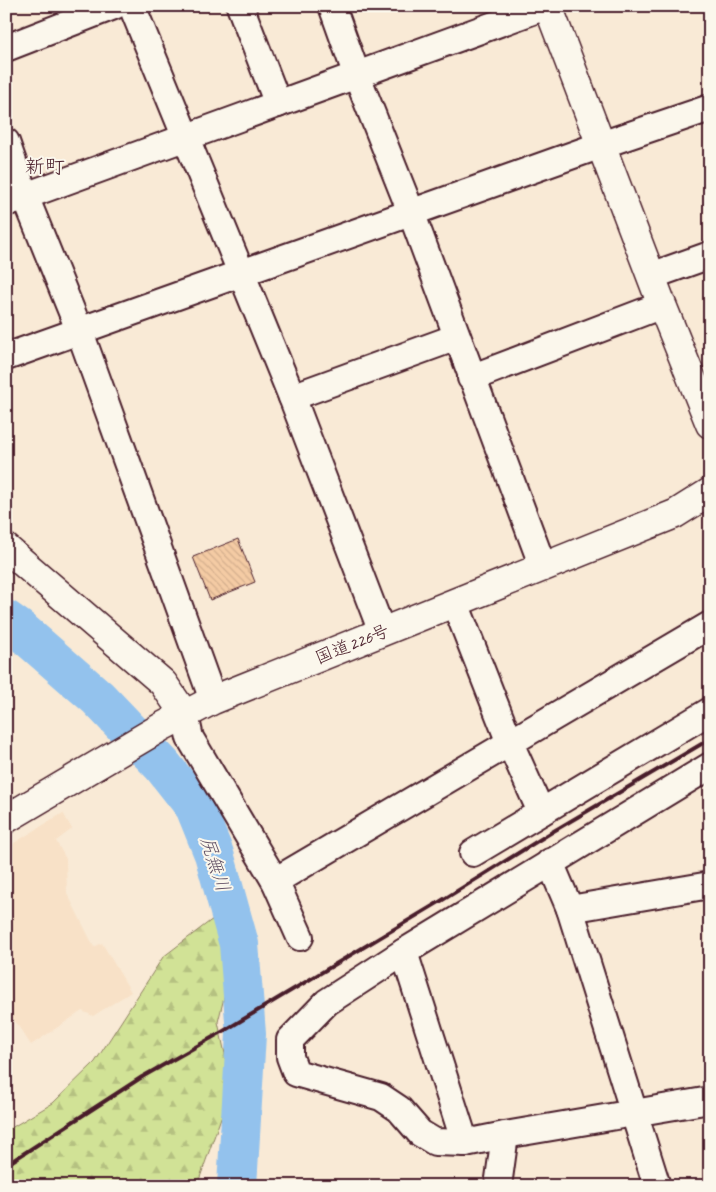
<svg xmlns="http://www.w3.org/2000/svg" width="716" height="1192" font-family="Caveat,'Klee One',sans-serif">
<defs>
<pattern id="forest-firs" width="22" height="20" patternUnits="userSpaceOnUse" patternTransform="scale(1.25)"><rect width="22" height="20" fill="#d1e296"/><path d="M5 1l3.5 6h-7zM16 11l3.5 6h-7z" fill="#b5c181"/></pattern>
<pattern id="building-back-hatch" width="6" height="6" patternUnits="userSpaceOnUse" patternTransform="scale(1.25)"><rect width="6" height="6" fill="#f4cba4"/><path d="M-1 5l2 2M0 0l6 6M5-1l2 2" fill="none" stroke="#d3ae8d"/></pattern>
</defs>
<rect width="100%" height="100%" fill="#f9ead6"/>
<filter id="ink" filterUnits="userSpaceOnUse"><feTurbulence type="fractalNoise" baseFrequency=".02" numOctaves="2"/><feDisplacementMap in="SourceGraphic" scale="10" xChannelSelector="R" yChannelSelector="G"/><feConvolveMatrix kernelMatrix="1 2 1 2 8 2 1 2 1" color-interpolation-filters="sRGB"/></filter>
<g filter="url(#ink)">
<polygon fill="#f8e1c7" points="63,813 72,829 56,841 66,859 67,893 94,947 102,943 131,992 93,1016 82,1011 31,1045 6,1008 6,848"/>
<polygon fill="url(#forest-firs)" stroke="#8e8060" points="222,912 233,961 218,1022 232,1086 197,1186 6,1186 6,1131 53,1103 95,1062 163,957"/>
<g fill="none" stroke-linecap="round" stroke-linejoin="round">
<polyline stroke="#93c2ed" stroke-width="40" points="6,620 20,630 98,698 162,765 195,807 214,854 239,944 246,1034 237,1186"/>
</g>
<polygon fill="url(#building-back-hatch)" stroke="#4a1f2b" points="238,539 255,582 210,600 193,557"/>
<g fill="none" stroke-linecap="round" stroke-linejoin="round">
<g stroke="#4a1f2b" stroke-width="30">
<g id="minor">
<polyline points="132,6 292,397 382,632"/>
<polyline points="240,6 278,104"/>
<polyline points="332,6 357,76 411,212 543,567"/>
<polyline points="6,48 114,6"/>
<polyline points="6,142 25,196 80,332 213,700"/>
<polyline points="6,203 546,6"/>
<polyline points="651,276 710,255"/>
<polyline points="6,357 601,145 710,108"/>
<polyline points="471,378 662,305"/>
<polyline points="292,397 457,337"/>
<polyline points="455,603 510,743 541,812"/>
<polyline points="185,715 190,738 275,881 300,937"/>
<polyline points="710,766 404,952 327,1002 290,1040 290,1057 296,1073 381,1097 399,1109 420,1133 435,1142 465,1143 505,1135 710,1100"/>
<polyline points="473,853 710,711"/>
<polyline points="550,862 570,909 657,1186"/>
<polyline points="275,881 710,625"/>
<polyline points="570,909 710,885"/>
<polyline points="404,952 465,1143"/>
<polyline points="498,1186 505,1135"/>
</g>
</g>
<g stroke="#4a1f2b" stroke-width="31">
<g id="tertiary">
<polyline points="548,6 662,305 710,424"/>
<polyline points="6,548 163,683 185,715"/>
</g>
</g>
<g stroke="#4a1f2b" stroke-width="31">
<polyline id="trunk" points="6,819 163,726 213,700 675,514 710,492"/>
</g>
<use href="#minor" stroke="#fbf7ec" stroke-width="26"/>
<use href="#tertiary" stroke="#fbf7ec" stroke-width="28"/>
<use href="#trunk" stroke="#fbf7ec" stroke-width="28"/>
<polyline stroke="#4a1f2b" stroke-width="4" points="6,1165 142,1077 222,1032 441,901 552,832 710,739"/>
</g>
</g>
<g text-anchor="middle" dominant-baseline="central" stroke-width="4" stroke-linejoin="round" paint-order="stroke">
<g font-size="18" fill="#4a1f2b" stroke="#fbf7ec">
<text transform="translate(352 644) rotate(-22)">国道226号</text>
</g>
<g font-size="19" font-style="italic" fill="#605065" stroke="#fbf7ec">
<text transform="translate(215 864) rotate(72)">尻無川</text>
</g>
<g font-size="20" fill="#4a1f2b" stroke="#fbf7ec">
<text x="45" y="166">新町</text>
</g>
</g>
<rect width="716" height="1192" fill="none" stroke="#fbf7ec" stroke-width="25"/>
<rect x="12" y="12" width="691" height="1167" fill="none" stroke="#4a1f2b" stroke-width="2" filter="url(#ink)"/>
</svg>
